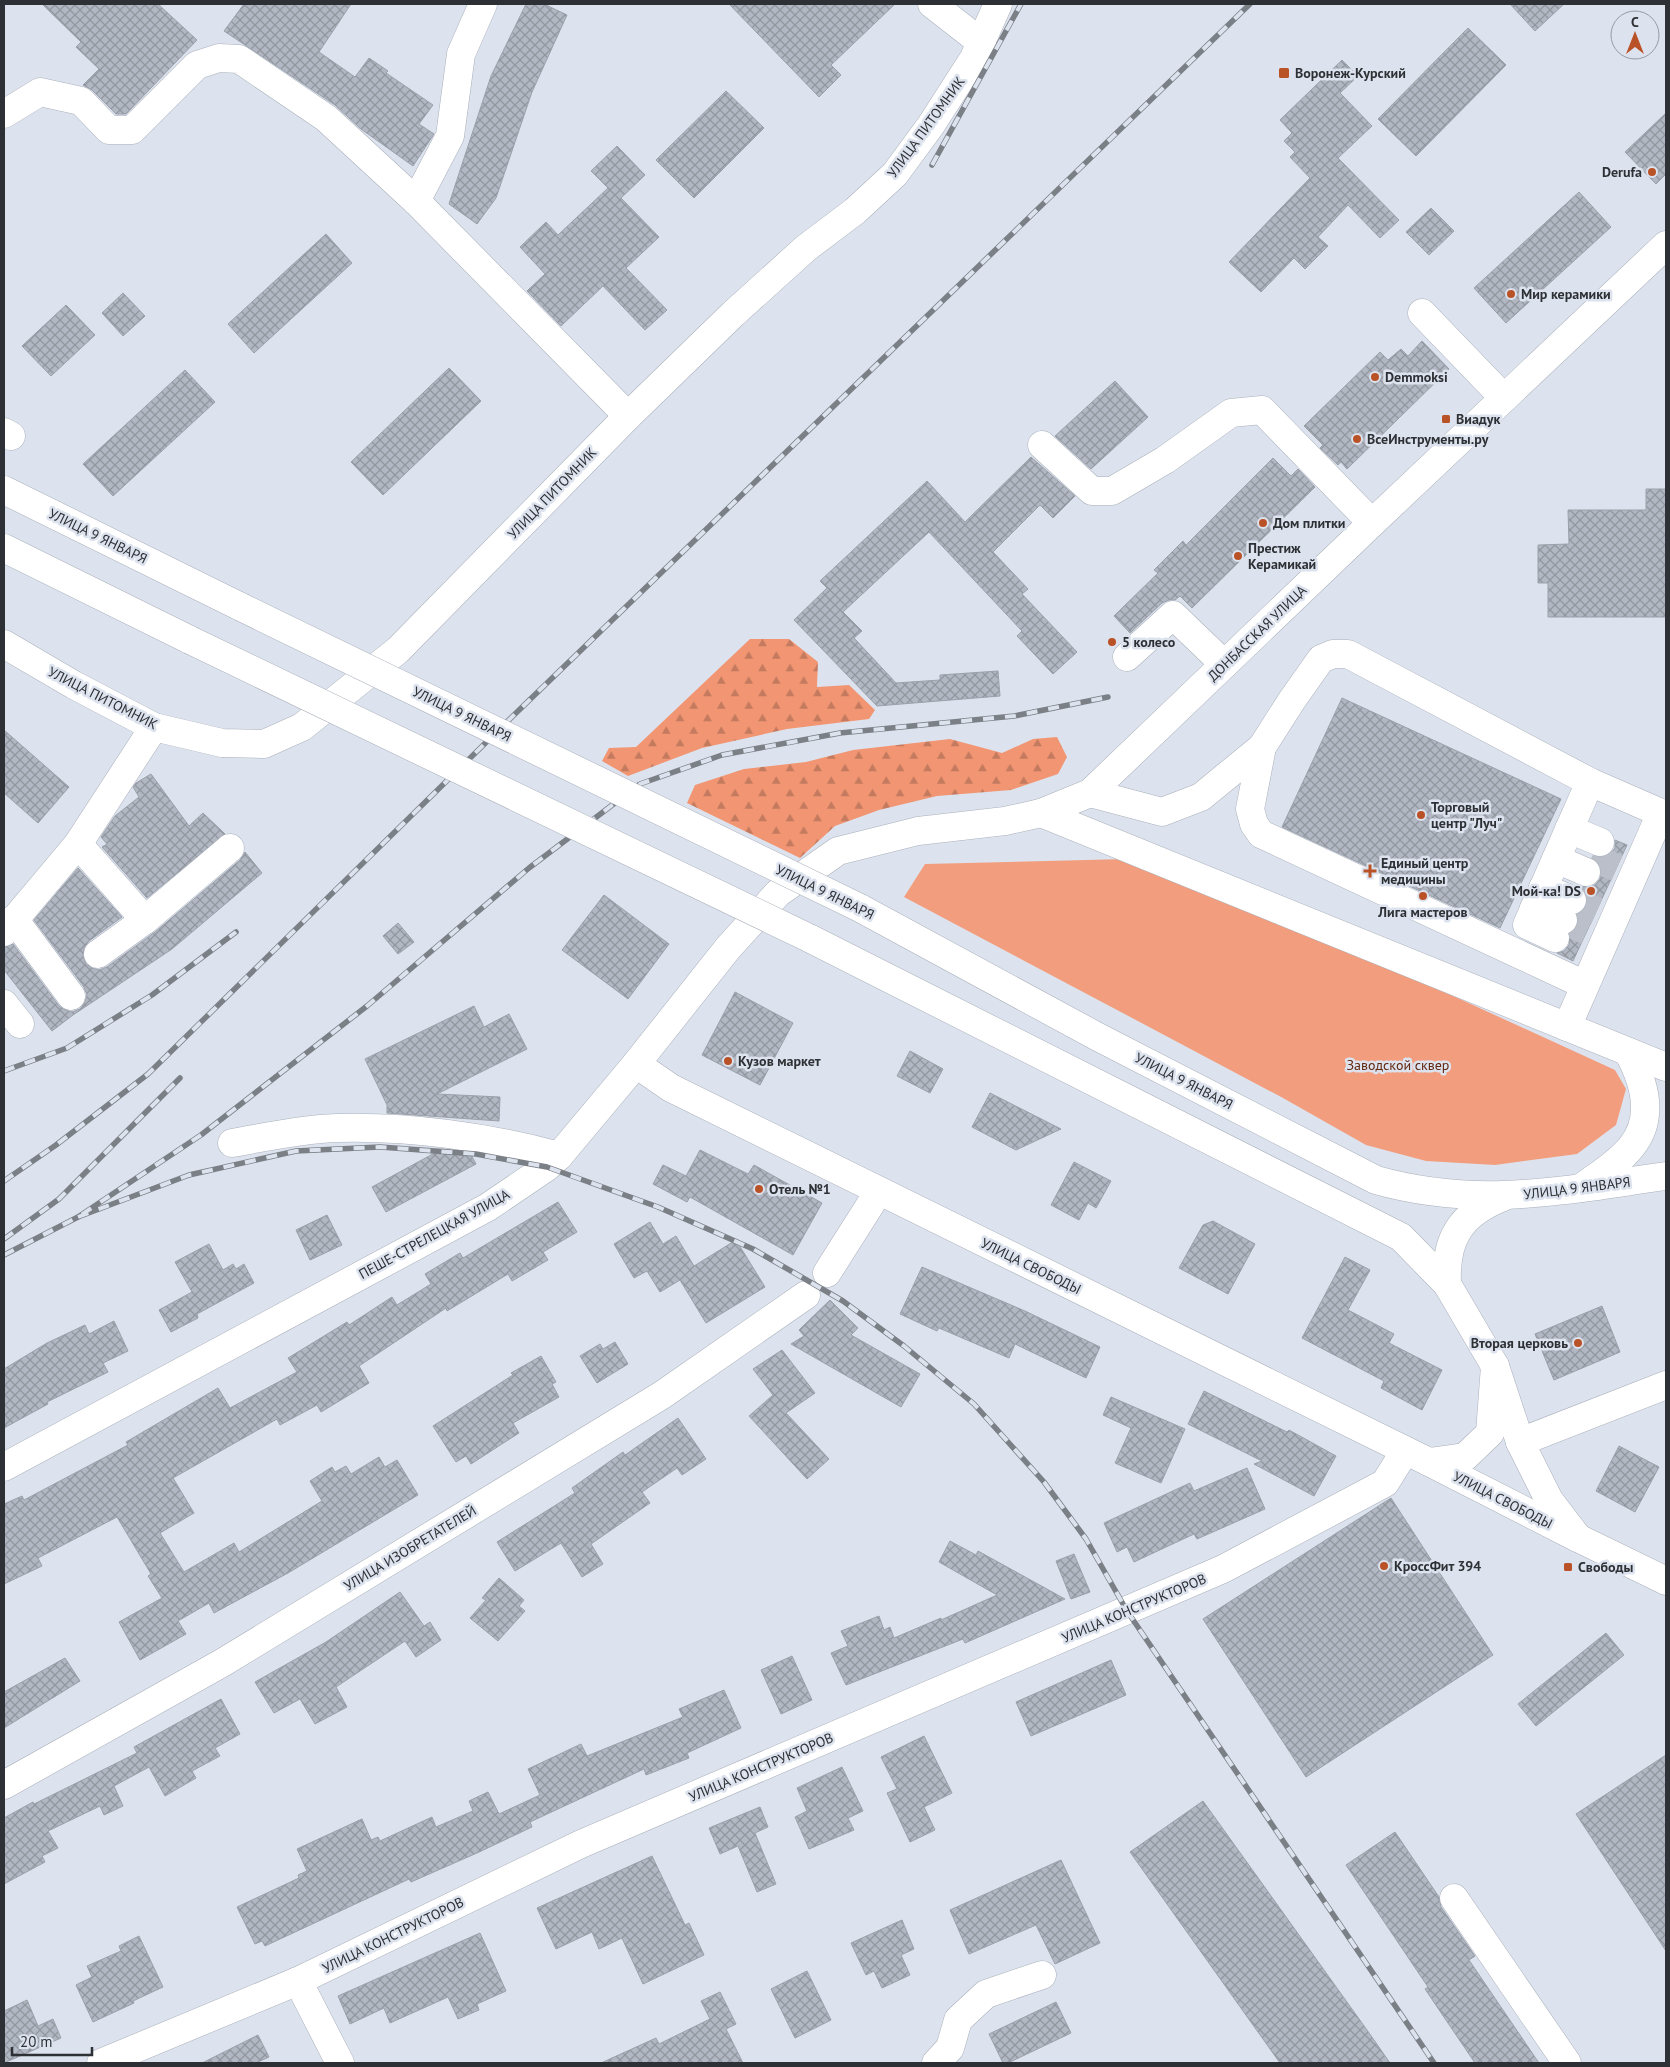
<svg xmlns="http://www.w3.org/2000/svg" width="1670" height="2067" font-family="'PT Sans',sans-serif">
<defs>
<pattern id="forest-firs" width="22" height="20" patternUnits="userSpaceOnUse" patternTransform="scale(1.25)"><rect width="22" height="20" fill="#f19572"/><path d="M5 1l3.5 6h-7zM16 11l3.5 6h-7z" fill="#c47a5e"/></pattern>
<pattern id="building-cross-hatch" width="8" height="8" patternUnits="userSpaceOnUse" patternTransform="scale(1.25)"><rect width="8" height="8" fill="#b2b8c3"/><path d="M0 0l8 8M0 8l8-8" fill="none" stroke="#91969f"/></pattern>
</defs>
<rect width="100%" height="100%" fill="#dde3ee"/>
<g fill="url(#forest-firs)">
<polygon points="750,639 789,639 818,662 817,687 849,685 875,710 869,719 787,729 702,748 628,776 602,761 609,748 636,747"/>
<polygon points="1057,737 1067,757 1058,774 1011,790 937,796 879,810 835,826 800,858 687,803 695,785 744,769 806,762 853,750 950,739 1002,753 1033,739"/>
</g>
<polygon fill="#f29e7e" points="1126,859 1331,940 1615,1070 1626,1089 1616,1125 1577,1154 1495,1165 1426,1161 1366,1145 1283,1098 904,897 925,864"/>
<g fill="url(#building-cross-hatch)" stroke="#9ba1ab">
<polygon points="42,4 158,4 197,40 126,114 116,114 92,90 83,85 99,69 76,47 81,42"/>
<polygon points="244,4 351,4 319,52 355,77 369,58 388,71 386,73 433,105 419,124 434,134 413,166 361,129 335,105 224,31"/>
<polygon points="526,4 544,4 567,15 532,92 496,198 477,224 449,204 491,76"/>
<polygon points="729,4 895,4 831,65 841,75 819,97"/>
<polygon points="1510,4 1564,4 1535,31"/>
<polygon points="1468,28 1506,65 1416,156 1378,119"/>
<polygon points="1342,60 1358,76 1340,93 1372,126 1338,158 1399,220 1380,238 1348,205 1318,237 1328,246 1305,269 1294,258 1261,292 1229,262 1310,178 1290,157 1295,152 1284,141 1292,133 1280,120"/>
<polygon points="726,91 764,128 694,198 656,160"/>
<polygon points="1666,113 1666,174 1656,184 1625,152"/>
<polygon points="617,146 645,175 621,198 659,237 626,268 667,310 645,330 603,286 561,326 527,291 545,274 520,247 546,222 558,235 608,188 591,171"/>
<polygon points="1579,192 1611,227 1506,323 1474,288"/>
<polygon points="1431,208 1454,231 1429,255 1406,232"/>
<polygon points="326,234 352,263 254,353 228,324"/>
<polygon points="123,293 145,316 123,336 102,313"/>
<polygon points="66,305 95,335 51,376 22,346"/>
<polygon points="1422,341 1449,369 1347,469 1341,462 1338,465 1320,448 1323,445 1304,426 1380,352 1388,360 1401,349 1408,356"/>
<polygon points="449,368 481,401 383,495 351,462"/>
<polygon points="185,370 215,402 113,496 83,464"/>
<polygon points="1115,381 1148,417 1091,469 1055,436"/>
<polygon points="1031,457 1075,496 1053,518 1040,505 993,552 1028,589 1022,594 1077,652 1053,674 1017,636 1022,631 929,532 843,612 862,631 854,638 896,683 940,680 940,675 998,671 1000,696 877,706 794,620 827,588 820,581 927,481 965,522"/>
<polygon points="1273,458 1291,476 1298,469 1315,487 1192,608 1180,596 1175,600 1169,600 1162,603 1130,633 1114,616 1158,573 1154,570 1183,541 1186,545"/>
<polygon points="1646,489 1666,489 1666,617 1548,617 1548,583 1538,583 1538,545 1569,544 1568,510 1646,510"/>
<polygon points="1342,698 1561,799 1500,928 1282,827"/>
<polygon points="4,730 69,787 38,823 4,793"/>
<polygon points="151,774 189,826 203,813 225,834 147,898 102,847 107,844 101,837 115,816 139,797 133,787 136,783"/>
<polygon points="1615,840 1627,845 1573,961 1557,953 1564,951 1569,945 1570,934 1578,926 1577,914 1582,912 1587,906 1587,897 1585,891 1579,886 1588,887 1595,885 1600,879 1601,870 1598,862 1592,858 1593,856 1602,857 1609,855 1615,848"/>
<polygon points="245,852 262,873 172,949 73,1015 52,1031 4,970 4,947 13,944 59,1006 65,1010 72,1012 80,1009 85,1002 87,995 84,987 34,920 78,868 122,917 89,941 84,948 83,956 86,964 92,968 99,970 107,967 155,932 240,860"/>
<polygon points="604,895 669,944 628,999 562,950"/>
<polygon points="398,923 414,942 398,954 383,936"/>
<polygon points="735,992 793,1023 760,1085 702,1055"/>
<polygon points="474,1006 484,1027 509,1014 527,1049 437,1094 500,1097 499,1121 387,1113 387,1105 365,1059"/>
<polygon points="910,1051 943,1069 930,1093 897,1076"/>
<polygon points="990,1093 1061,1129 1016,1150 972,1127"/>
<polygon points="442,1149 470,1153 476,1164 386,1212 372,1187"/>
<polygon points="700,1150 748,1174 754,1165 822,1203 793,1255 690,1197 687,1202 653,1184 663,1165 686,1176"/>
<polygon points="1074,1162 1111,1181 1096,1208 1088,1203 1079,1220 1051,1205"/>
<polygon points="558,1202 577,1232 543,1252 548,1260 512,1281 508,1274 447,1311 446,1308 359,1366 369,1383 321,1412 317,1405 280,1425 277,1419 173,1478 194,1513 160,1533 184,1572 234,1543 239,1552 322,1501 310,1481 332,1467 335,1472 346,1466 351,1474 379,1457 385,1467 397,1460 418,1495 288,1573 214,1613 209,1603 178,1621 186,1634 140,1660 119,1622 162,1598 148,1576 151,1574 117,1517 38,1558 42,1566 4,1584 4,1504 22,1496 24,1500 128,1445 126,1442 218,1388 230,1408 297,1372 288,1358 347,1322 349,1325 392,1297 397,1305 431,1284 425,1274 460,1253 463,1258"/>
<polygon points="327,1215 342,1245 310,1260 296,1230"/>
<polygon points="1213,1221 1255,1244 1228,1294 1179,1268 1203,1225"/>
<polygon points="650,1222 663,1244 676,1236 694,1266 736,1240 765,1287 706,1323 680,1280 660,1292 647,1271 634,1278 614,1244"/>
<polygon points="209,1244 223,1270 233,1264 236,1269 244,1264 254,1283 197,1314 198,1318 171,1332 159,1310 192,1292 175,1262"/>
<polygon points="1345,1257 1370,1270 1348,1310 1394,1334 1389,1343 1442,1370 1422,1410 1381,1388 1384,1381 1302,1338"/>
<polygon points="922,1267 1025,1311 1100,1347 1086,1378 1015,1344 1009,1358 939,1328 937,1331 900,1314"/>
<polygon points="830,1300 858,1328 851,1335 920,1374 901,1407 791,1344 804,1336 799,1330"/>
<polygon points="1602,1306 1620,1352 1554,1380 1535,1334"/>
<polygon points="114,1321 128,1351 103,1363 108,1372 47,1402 48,1404 4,1428 4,1369 47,1343 85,1325 89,1334"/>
<polygon points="615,1342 628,1364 597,1383 580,1356 600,1344 603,1349"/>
<polygon points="782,1350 815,1393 786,1413 829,1459 807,1479 749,1416 773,1395 753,1369"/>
<polygon points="541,1356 556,1382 552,1384 559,1397 513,1423 519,1433 471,1464 466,1456 456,1462 433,1426 513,1375 511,1373"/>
<polygon points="1204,1391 1287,1432 1289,1430 1336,1456 1314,1496 1254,1464 1262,1461 1188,1424"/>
<polygon points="1111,1397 1185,1429 1161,1483 1115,1463 1131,1428 1103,1415"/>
<polygon points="678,1418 706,1459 682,1475 677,1468 642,1492 650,1503 591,1544 603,1564 582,1577 561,1543 515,1571 497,1542 575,1493 572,1488 623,1452 625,1455"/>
<polygon points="1619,1446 1659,1467 1635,1512 1596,1491"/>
<polygon points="1247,1468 1265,1509 1197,1539 1194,1534 1134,1562 1127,1547 1117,1552 1104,1523 1190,1483 1194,1491"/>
<polygon points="1391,1498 1493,1655 1306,1777 1203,1619"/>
<polygon points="950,1541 976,1555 978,1551 1065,1599 965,1643 963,1639 846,1685 831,1653 848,1646 841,1631 879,1616 884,1630 890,1627 894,1638 941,1618 941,1620 997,1595 939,1562"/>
<polygon points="1074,1554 1090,1592 1071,1599 1056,1561"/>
<polygon points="499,1578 524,1600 519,1606 525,1611 498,1641 470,1618 486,1600 482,1598"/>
<polygon points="400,1592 424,1626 430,1622 441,1640 416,1657 405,1641 336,1687 347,1707 315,1724 300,1699 274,1713 255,1682 326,1642"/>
<polygon points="1606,1633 1624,1655 1536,1726 1518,1704"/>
<polygon points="792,1656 812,1700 781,1714 761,1670"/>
<polygon points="65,1658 80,1681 4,1728 4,1692"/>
<polygon points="1111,1660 1126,1695 1031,1736 1016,1702"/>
<polygon points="724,1690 741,1728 687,1753 689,1758 646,1775 644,1769 530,1822 532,1827 477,1853 411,1882 409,1879 265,1946 262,1941 255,1944 237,1907 299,1878 298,1875 307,1871 297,1849 362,1819 371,1840 378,1837 380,1841 432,1817 436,1827 473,1811 469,1801 488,1792 499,1814 540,1795 528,1769 581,1744 587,1756 683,1717 679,1709"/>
<polygon points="221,1699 240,1734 215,1748 220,1756 192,1771 196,1778 165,1796 149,1767 114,1786 123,1806 104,1815 100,1806 48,1831 58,1848 42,1856 45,1862 4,1884 4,1818 33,1802 34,1804 137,1753 134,1747"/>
<polygon points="924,1736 952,1793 924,1807 935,1830 910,1842 887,1793 897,1789 881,1757"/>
<polygon points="1666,1755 1666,1951 1576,1814"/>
<polygon points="842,1767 863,1811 848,1818 854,1830 809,1849 795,1817 807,1811 797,1788"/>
<polygon points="1203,1801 1367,2030 1390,2063 1280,2063 1130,1852"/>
<polygon points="760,1807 768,1827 755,1833 776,1884 757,1892 738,1846 720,1854 709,1828"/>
<polygon points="1395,1832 1439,1897 1441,1907 1475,1956 1469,1960 1539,2063 1475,2063 1425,1989 1428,1987 1346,1865"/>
<polygon points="652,1856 685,1925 689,1923 704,1955 643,1984 622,1938 599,1949 592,1932 556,1949 537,1908"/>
<polygon points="1061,1860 1100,1943 1055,1964 1036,1925 969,1954 950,1910"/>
<polygon points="902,1920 914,1949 901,1955 910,1975 882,1988 874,1971 866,1975 851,1943"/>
<polygon points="480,1933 506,1991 477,2004 479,2010 458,2019 448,1997 390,2023 384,2008 350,2024 338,1996"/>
<polygon points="139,1936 163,1987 133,2001 134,2003 93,2022 76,1985 92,1977 87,1966 121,1951 119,1946"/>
<polygon points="807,1971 831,2020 795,2038 771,1989"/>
<polygon points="720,1992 736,2024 726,2029 743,2063 601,2063 656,2038 659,2044 710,2019 701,2001"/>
<polygon points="27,2000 38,2026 53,2019 61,2038 4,2063 4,2011"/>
<polygon points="1056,2002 1071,2033 1008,2063 1003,2063 989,2034"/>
<polygon points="258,2035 269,2057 256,2063 202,2063"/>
</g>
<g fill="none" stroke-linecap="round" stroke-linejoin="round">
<g stroke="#babfc9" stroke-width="28" stroke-dasharray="28 14" stroke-linecap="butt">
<polyline points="1592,857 1617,868"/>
<polyline points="1572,900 1597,911"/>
<polyline points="1563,920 1587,931"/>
</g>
<g stroke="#aab0bb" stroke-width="29">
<g id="minor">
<polyline points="932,4 982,43"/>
<polyline points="4,114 40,92 81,101 109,130 132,130 197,65 219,58 239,59 326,118 416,201 628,416"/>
<polyline points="416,201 450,136 461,54 483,4"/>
<polyline points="1422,313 1504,398"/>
<polyline points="4,432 11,436"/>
<polyline points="1042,445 1092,491 1112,491 1165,460 1231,413 1262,410 1372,523"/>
<polyline points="4,644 74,685 154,727 222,743 264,744 302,727 398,650 628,416 733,314 806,248 855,211 895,174 931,125 974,58 998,4"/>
<polyline points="1127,657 1173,615 1224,664"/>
<polyline points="1090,793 1162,812 1201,797 1262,747"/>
<polyline points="1041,813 1666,1067"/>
<polyline points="1569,829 1600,842"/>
<polyline points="78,844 145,920"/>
<polyline points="1556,859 1586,872"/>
<polyline points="1543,888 1572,900"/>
<polyline points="1534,908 1563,920"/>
<polyline points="14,919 71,996"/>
<polyline points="4,932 78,844 154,727"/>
<polyline points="1555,938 1527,925 1590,782 1661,813 1567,1027"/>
<polyline points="98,954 145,920 230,848"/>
<polyline points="1585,985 1261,834 1254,824 1250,809 1262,747 1292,700 1321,659 1333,654 1348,654 1590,782"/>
<polyline points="4,1004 20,1024"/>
<polyline points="636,1064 671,1088 1429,1462 1578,1538"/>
<path d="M232,1143C267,1137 302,1129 337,1128C410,1126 489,1137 559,1156"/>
<path d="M1581,1188C1598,1175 1619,1163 1632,1146C1655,1117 1644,1081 1628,1052"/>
<polyline points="827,1273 879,1191"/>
<polyline points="1520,1442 1666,1385"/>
<polyline points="1429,1462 1465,1457 1490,1433 1495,1366"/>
<polyline points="4,1467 488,1207 547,1167 559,1156 636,1064 728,948 778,893 838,851 918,831 1005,821 1041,813 1090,793 1372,523 1666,245"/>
<polyline points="4,1785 222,1663 662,1395 806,1295"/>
<polyline points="1454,1898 1567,2063"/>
<polyline points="298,1981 340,2063"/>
<polyline points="101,2063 298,1981 581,1844 1223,1569 1385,1483 1405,1451"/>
<polyline points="936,2063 950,2048 958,2020 986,1994 1042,1975"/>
</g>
</g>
<g stroke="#aab0bb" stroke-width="29">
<g id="major">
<polyline points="4,490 241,607"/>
<polyline points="4,548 190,640"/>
<path d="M860,908L1098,1037L1376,1180C1479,1209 1564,1190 1666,1176"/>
<polyline points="809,938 1401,1237 1447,1284 1495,1366 1520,1442 1549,1500 1578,1538 1666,1581"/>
<path d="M1447,1284C1445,1239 1460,1214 1503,1197"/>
</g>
</g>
<use href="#minor" stroke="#fff" stroke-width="28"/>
<use href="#major" stroke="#fff" stroke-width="28"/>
<g stroke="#7b7f86" stroke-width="5.5">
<g id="rail">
<polyline points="932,165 1021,4"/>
<polyline points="4,1071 67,1048 152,995 236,932"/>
<polyline points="4,1181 56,1145 148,1074 516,713 1250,4"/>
<polyline points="78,1217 189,1175 296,1151 380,1147 476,1154 547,1167 658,1207 753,1249 843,1301 904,1346 974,1404 1044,1482 1086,1539 1127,1611 1434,2063"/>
<polyline points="4,1239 59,1199 180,1078"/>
<polyline points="4,1255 78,1217 201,1135 367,1006 529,868 640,784 722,755 840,733 1014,716 1108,697"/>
</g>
</g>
<use href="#rail" stroke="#dde3ee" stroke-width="4" stroke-dasharray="11" stroke-linecap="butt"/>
<g stroke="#aab0bb" stroke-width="29" stroke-linecap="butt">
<g id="major-bridge">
<polyline points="241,607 860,908"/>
<polyline points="190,640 809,938"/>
</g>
</g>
<use href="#major-bridge" stroke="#fff" stroke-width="28"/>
</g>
<g fill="#b95227" stroke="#dde3ee" stroke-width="2">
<rect x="1278" y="67" width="12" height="12" rx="2.5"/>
<circle cx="1652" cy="172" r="5"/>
<circle cx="1511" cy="294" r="5"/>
<circle cx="1375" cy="377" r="5"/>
<rect x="1441" y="414" width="10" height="10" rx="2.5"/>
<circle cx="1357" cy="439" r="5"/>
<circle cx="1263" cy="523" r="5"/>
<circle cx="1238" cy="556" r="5"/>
<circle cx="1112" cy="642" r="5"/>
<circle cx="1421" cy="815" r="5"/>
<path d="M1367.5 863.5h5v5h5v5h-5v5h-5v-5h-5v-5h5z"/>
<circle cx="1591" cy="891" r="5"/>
<circle cx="1423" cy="896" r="5"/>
<circle cx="728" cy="1061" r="5"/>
<circle cx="759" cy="1189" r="5"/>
<circle cx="1578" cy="1343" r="5"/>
<circle cx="1384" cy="1566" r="5"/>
<rect x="1563" y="1562" width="10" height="10" rx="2.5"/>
</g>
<g text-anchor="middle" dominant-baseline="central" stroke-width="5" stroke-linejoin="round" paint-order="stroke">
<g font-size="14" font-weight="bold" fill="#2d3034" stroke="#dde3ee" text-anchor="start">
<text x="1295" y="73">Воронеж-Курский</text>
<text x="1642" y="172" text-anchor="end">Derufa</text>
<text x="1521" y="294">Мир керамики</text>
<text x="1385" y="377">Demmoksi</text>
<text x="1456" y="419">Виадук</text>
<text x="1367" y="439">ВсеИнструменты.ру</text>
<text x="1273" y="523">Дом плитки</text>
<text x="1248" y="548">Престиж<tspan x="1248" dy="16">Керамикай</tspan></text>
<text x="1122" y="642">5 колесо</text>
<text x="1431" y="807">Торговый<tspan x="1431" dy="16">центр "Луч"</tspan></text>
<text x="1381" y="863">Единый центр<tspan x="1381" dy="16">медицины</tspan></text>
<text x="1581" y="891" text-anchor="end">Мой-ка! DS</text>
<text x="1423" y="912" text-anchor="middle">Лига мастеров</text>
<text x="738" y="1061">Кузов маркет</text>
<text x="769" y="1189">Отель №1</text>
<text x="1568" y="1343" text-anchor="end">Вторая церковь</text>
<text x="1394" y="1566">КроссФит 394</text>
<text x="1578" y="1567">Свободы</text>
</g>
<g font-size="14" fill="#2d3034" stroke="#dde3ee">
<text transform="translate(926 127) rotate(-54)">УЛИЦА ПИТОМНИК</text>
<text transform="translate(552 493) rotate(-46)">УЛИЦА ПИТОМНИК</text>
<text transform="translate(98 536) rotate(26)">УЛИЦА 9 ЯНВАРЯ</text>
<text transform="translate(1257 633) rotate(-44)">ДОНБАССКАЯ УЛИЦА</text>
<text transform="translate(103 698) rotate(27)">УЛИЦА ПИТОМНИК</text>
<text transform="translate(462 714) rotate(26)">УЛИЦА 9 ЯНВАРЯ</text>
<text transform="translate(825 892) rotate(26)">УЛИЦА 9 ЯНВАРЯ</text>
<text transform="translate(1184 1081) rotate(27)">УЛИЦА 9 ЯНВАРЯ</text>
<text transform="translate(1577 1188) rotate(-7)">УЛИЦА 9 ЯНВАРЯ</text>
<text transform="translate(434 1234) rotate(-29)">ПЕШЕ-СТРЕЛЕЦКАЯ УЛИЦА</text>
<text transform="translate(1031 1266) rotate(26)">УЛИЦА СВОБОДЫ</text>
<text transform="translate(1503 1500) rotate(27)">УЛИЦА СВОБОДЫ</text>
<text transform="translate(410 1548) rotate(-31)">УЛИЦА ИЗОБРЕТАТЕЛЕЙ</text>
<text transform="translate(1134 1608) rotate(-23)">УЛИЦА КОНСТРУКТОРОВ</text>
<text transform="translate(761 1767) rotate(-23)">УЛИЦА КОНСТРУКТОРОВ</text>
<text transform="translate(393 1935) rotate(-26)">УЛИЦА КОНСТРУКТОРОВ</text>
</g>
<g font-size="14" fill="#622810" stroke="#dde3ee">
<text x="1398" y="1065">Заводской сквер</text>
</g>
</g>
<rect width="1670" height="2067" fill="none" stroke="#2d3034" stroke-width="10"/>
<g transform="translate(1635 35)"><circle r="24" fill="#dde3ee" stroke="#979ba4"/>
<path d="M0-4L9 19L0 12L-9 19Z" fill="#b95227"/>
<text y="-8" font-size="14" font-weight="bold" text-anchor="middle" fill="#2d3034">С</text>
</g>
<path d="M12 2047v8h80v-8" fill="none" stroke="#2d3034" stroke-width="2.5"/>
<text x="20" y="2047" font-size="15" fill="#2d3034" stroke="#dde3ee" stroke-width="4" paint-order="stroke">20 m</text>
</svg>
